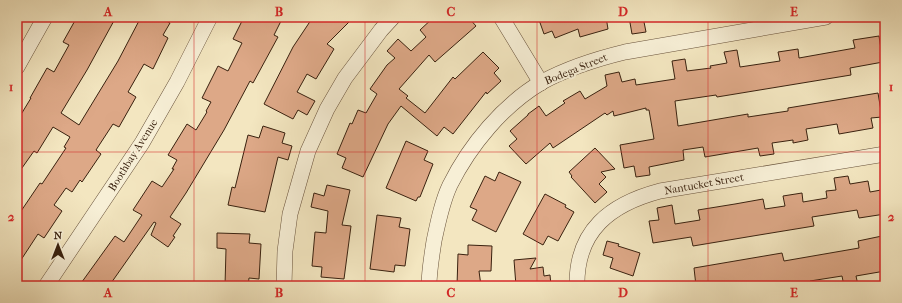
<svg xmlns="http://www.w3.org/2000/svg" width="902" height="303" font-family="'IM FELL French Canon',serif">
<rect width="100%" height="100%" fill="#f3e6c0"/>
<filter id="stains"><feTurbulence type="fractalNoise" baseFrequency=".005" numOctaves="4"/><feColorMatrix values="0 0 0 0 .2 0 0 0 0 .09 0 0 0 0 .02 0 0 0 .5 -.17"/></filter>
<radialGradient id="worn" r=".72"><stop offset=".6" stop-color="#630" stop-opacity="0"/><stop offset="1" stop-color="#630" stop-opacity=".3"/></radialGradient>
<g fill="#dda887" stroke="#39210f">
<polygon points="77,17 116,17 87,70 61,113 79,125 118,61 141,17 159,17 170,23 163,35 168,38 153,69 144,64 128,92 136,97 119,127 113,124 96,150 101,154 82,182 80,180 72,192 66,188 54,205 62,211 44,238 38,234 17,266 17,217 40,183 42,184 66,148 64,147 70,137 53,127 37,153 34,151 17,175 17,121 31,98 30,98 47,68 54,72 69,45 63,42"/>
<polygon points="244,17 283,17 274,35 278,37 253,83 250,81 224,130 186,193 170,217 181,224 173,236 175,237 168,247 151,235 156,223 154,222 109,286 79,286 115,236 124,242 142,215 133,210 152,181 162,187 174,169 172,169 177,160 168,155 187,124 196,130 207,112 206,111 211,102 202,98 218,66 228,71 242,43 233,39"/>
<polygon points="313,17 354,17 327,44 334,49 316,79 307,74 297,92 315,101 307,115 298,110 293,119 264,104 293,47"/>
<polygon points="434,17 468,17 476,26 435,62 429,55 399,89 408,96 406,98 425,113 453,77 455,79 483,52 499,68 494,73 501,81 487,94 486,92 453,134 444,127 437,136 401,106 388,124 363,177 342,168 346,158 337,154 350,123 352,124 358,110 366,113 377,94 370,89 387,65 395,58 387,51 398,39 411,51 426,37 420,30"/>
<polygon points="538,17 606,17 608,29 580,37 578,29 555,38 552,31 544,34"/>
<polygon points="629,17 643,17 646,32 632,34"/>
<polygon points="879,36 883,62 850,68 851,75 717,97 716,95 675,101 678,126 748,114 748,117 788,111 788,108 878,93 882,117 871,118 873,128 839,134 837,124 806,129 808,140 793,143 793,140 772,143 774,154 760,156 758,148 705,157 703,147 683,150 684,160 649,167 650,175 636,177 634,166 624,168 620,145 654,139 649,110 646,110 646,108 614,116 613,111 607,115 605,113 553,148 550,143 526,164 509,146 517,139 510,131 528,115 528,114 539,106 546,116 565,103 563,101 580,91 585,99 607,86 605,75 619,72 622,82 635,79 636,85 675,79 672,61 685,59 687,71 711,68 710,66 727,63 724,52 737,50 740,67 780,61 778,52 798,49 799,58 855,48 853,40"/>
<polygon points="263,126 285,133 282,143 292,146 288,160 278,157 265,212 228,205 232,187 235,188 248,135 259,138"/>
<polygon points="406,141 428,151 424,160 433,164 420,197 418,197 416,201 386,188"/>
<polygon points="595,148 615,169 601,172 606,177 599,184 607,192 595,203 571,177 572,176 569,172"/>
<polygon points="499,172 521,182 496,232 472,220 477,210 470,207 485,176 495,181"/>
<polygon points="848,176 850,184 868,181 870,192 881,190 885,214 859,218 857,210 812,217 814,226 759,235 693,246 691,237 653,243 649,221 659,220 657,208 672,205 675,224 700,220 698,210 735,204 763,199 765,209 785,206 783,196 802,193 803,202 827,198 826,191 836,190 834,178"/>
<polygon points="327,185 350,190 342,225 351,226 344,279 321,277 322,267 312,266 315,232 326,233 328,211 311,207 314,193 324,196"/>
<polygon points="545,194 566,205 565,207 574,212 558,241 548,236 543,245 523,234"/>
<polygon points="377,215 401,218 399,227 410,229 405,266 395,265 394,272 370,269"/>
<polygon points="217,233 250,234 249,243 261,244 259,279 249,278 248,286 225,286 226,249 217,248"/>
<polygon points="882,236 885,256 885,271 856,276 858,285 844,286 842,276 810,281 811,286 696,286 694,268 782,253 784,261 859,248 858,241"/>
<polygon points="607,241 619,244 618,246 640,253 633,276 610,268 613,258 603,255"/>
<polygon points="468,245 492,246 491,271 479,271 481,286 457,286 458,254 468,255"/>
<polygon points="536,258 530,269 543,267 544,276 550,275 551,286 516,286 514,260"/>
</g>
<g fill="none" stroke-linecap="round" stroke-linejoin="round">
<g stroke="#68523b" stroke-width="16">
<g id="street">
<polyline points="501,17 541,83"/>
<polyline points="17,67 45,17"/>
<polyline points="46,286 142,143 177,82 210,17"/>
<polyline points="284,286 285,251 290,214 308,151 327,109 345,78 381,30 393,17"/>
<path d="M429,286C429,271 432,255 434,241C438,222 442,202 450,185C470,145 503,105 542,82C568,68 596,59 625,52L826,17"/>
<path d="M577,286C576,230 611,204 660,191L885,154"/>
</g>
</g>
<use href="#street" stroke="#f7efd6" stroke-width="15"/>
</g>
<path fill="none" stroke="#d62828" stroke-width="1" stroke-opacity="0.55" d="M194,17V286M365,17V286M537,17V286M708,17V286M17,152H885"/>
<g text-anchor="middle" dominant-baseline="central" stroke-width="4" stroke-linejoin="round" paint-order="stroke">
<g font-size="11" fill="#39210f" stroke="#f7efd6">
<text transform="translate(576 69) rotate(-22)">Bodega Street</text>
<text transform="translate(133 155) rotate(-58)">Boothbay Avenue</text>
<text transform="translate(704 184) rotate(-10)">Nantucket Street</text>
</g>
</g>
<rect width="902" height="303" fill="none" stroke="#f3e6c0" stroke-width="44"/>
<g transform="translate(58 245)" stroke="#f7efd6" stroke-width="3" paint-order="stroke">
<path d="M0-3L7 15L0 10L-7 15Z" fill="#39210f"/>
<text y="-6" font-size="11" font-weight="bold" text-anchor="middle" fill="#39210f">N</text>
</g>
<rect x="22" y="22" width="858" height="259" fill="none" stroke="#d62828" stroke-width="1.5"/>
<g font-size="13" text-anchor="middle" font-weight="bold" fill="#d62828">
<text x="108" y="16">A</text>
<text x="279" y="16">B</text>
<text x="451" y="16">C</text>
<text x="623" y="16">D</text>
<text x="794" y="16">E</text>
<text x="11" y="91">1</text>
<text x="891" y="91">1</text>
<text x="11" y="221">2</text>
<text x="891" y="221">2</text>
<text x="108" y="297">A</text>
<text x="279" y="297">B</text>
<text x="451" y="297">C</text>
<text x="623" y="297">D</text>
<text x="794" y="297">E</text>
</g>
<rect width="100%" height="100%" filter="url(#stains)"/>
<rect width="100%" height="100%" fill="url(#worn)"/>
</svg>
